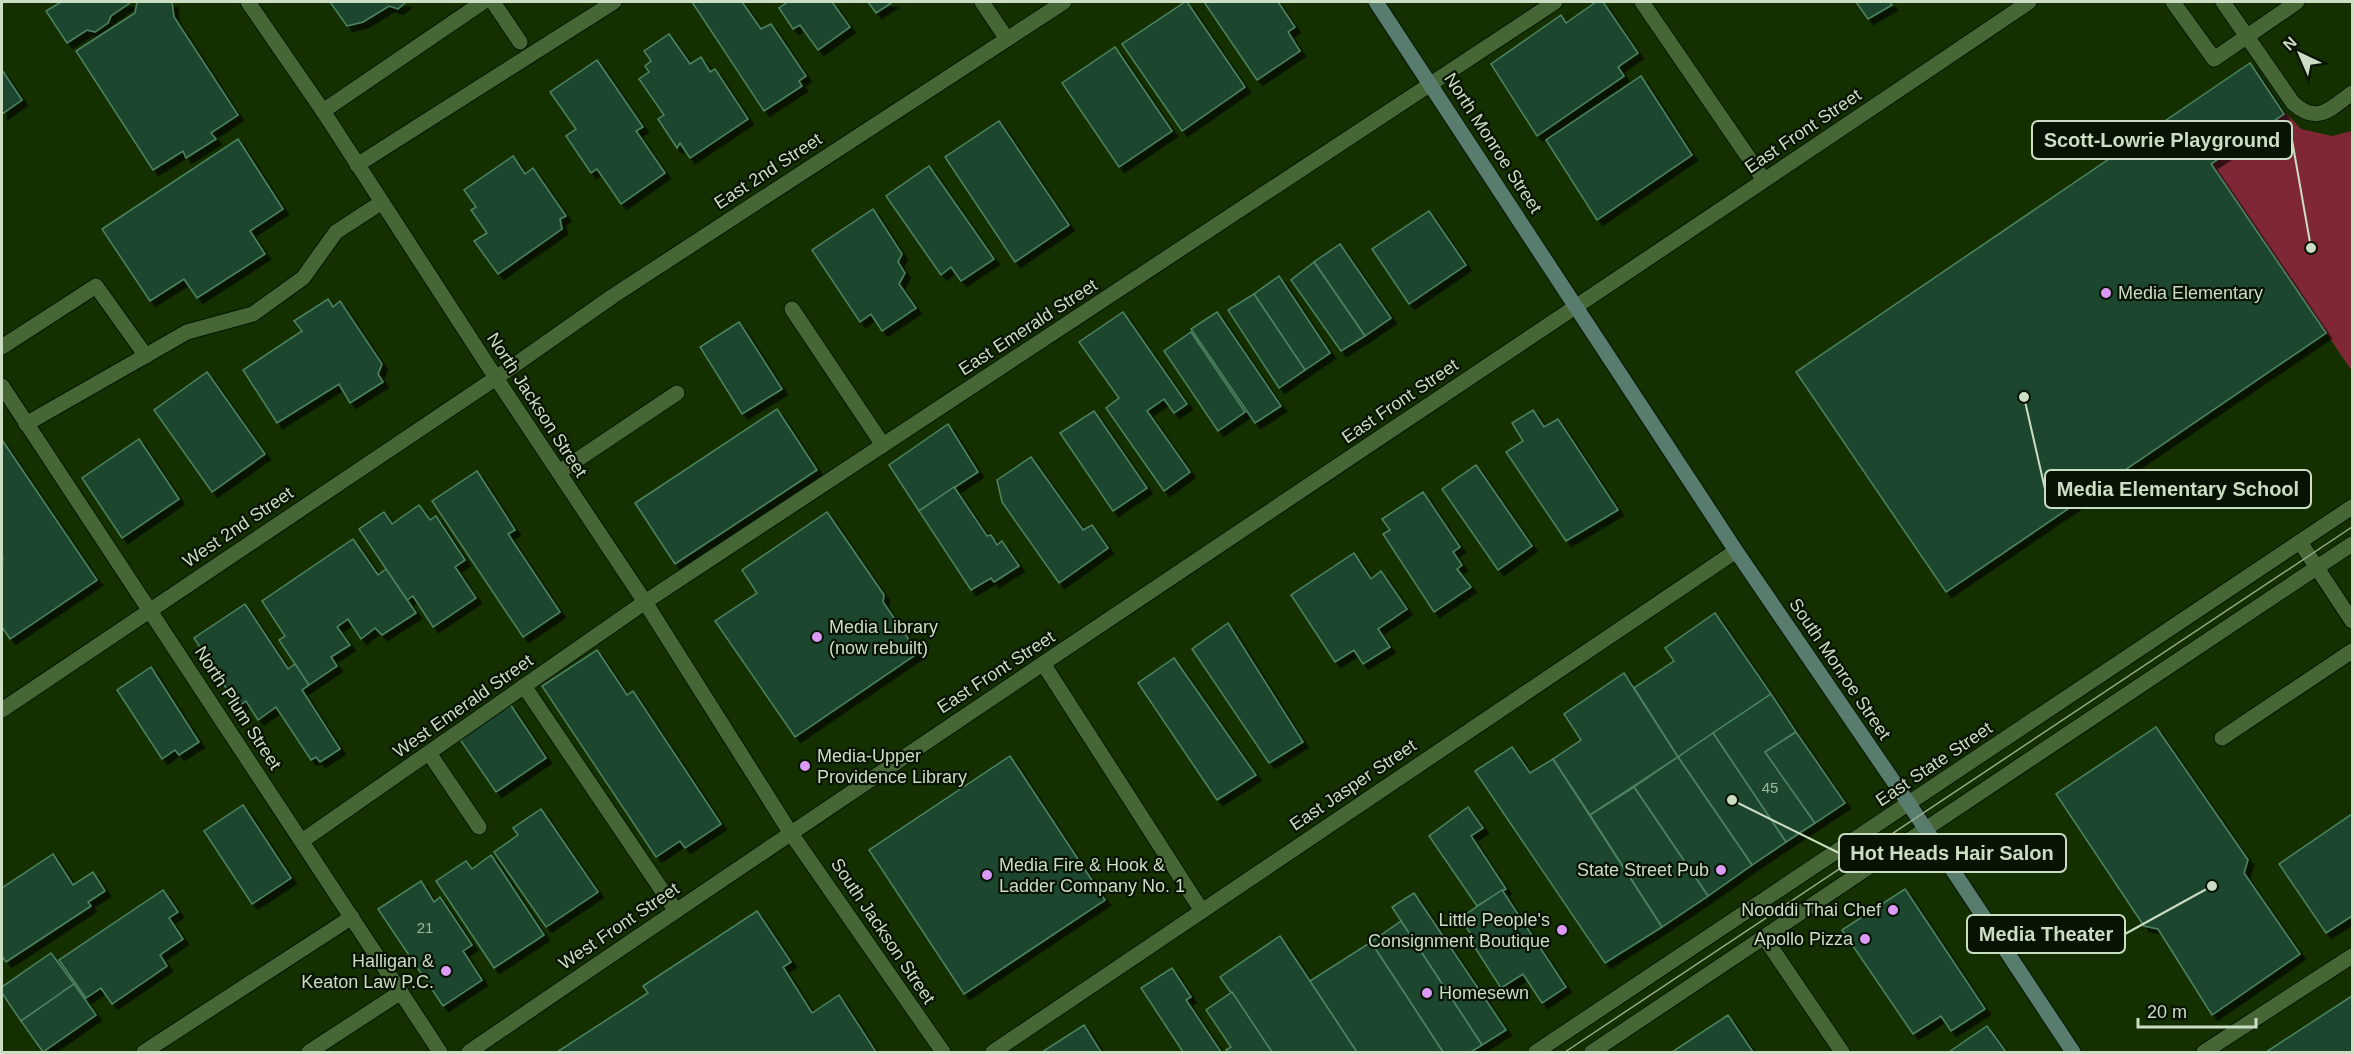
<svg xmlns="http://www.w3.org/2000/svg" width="2354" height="1054" font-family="Arial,sans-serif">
<defs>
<filter id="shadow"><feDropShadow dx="5.5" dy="5.5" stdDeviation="0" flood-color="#0009"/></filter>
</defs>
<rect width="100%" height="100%" fill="#143000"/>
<polygon fill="#7f2735" points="2286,113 2301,129 2332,136 2352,131 2352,371 2211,164"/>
<g fill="#1d462e" stroke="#4d8562" stroke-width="1.5" filter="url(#shadow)">
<polygon points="61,2 129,2 130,3 111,16 108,23 95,32 87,30 67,43 46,11"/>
<polygon points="137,2 172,2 174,17 238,115 211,133 216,139 186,158 183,151 153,170 76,51 135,13"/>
<polygon points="330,2 406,2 398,9 389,6 363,22 347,26"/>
<polygon points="692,2 742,2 761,29 771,24 806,76 799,81 802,86 764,111"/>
<polygon points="785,2 832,2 850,27 818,50 800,25 793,29 779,8 786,3"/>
<polygon points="868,2 893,2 876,13"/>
<polygon points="1185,2 1187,2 1245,87 1182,131 1122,44"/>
<polygon points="1204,2 1278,2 1295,27 1288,32 1300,51 1257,80"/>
<polygon points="1596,2 1603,2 1638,53 1618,67 1624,76 1537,136 1491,64 1561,15 1566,23"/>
<polygon points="1856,2 1890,2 1892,5 1868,19"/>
<polygon points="669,34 690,64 701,57 710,72 715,69 748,119 690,158 680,143 677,148 658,119 664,115 639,79 649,72 645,66 651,61 644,51"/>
<polygon points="1115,47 1172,131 1119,167 1062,83"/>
<polygon points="597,60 643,127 636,131 665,173 621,204 597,169 591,173 566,136 576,129 550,92"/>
<polygon points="2250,63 2284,114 2211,164 2326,333 1946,592 1796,372"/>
<polygon points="2,70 22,100 2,114"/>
<polygon points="1641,76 1692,155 1597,220 1546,140"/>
<polygon points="999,121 1069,225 1015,262 945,157"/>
<polygon points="238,139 283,209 250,231 265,254 197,298 184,279 150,301 102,229"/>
<polygon points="513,156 525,174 533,168 566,216 560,219 562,229 498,274 474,241 487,233 471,210 476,207 464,190"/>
<polygon points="929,166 994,259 961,281 951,267 941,275 886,196"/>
<polygon points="873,209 902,254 898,262 905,273 899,284 916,308 882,331 871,314 860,322 812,250"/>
<polygon points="1429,211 1466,265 1409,304 1372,249"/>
<polygon points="1340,244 1391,318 1365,336 1314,262"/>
<polygon points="1314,262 1365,336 1341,351 1291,280"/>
<polygon points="1279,276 1330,353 1305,370 1254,294"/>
<polygon points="1254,294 1305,370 1279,388 1228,310"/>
<polygon points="328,299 333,307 340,301 382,364 378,374 383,382 350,403 339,384 277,423 243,370 302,331 294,321"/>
<polygon points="1123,312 1187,404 1174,413 1164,399 1147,411 1190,472 1164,491 1106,408 1119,398 1079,342"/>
<polygon points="1217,312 1281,406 1255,423 1191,329"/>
<polygon points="739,322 782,389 742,414 700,347"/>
<polygon points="1191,332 1245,412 1218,431 1164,351"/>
<polygon points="207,372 265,454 212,492 154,410"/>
<polygon points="777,409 817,470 675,564 635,503"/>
<polygon points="1533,410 1544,427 1558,419 1618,510 1566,541 1506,452 1523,441 1512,423"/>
<polygon points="1094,411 1147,488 1113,511 1060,433"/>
<polygon points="948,424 978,472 919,511 889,465"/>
<polygon points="139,439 179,499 122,538 82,478"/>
<polygon points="2,440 97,580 10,639 2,627 2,561 3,560 2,557"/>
<polygon points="1031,457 1083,530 1092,525 1108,548 1059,583 1002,502 997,480"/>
<polygon points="1476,465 1532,546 1498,570 1442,489"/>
<polygon points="477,471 515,530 508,534 560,612 523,637 432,501"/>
<polygon points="954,487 987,536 991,535 997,545 1002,541 1019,566 994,582 991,578 971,590 919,511"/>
<polygon points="1423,492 1460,547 1453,552 1462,565 1457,569 1471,587 1434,612 1383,534 1390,530 1382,519"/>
<polygon points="419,505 430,520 436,516 465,560 455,567 476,598 433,627 413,596 407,600 359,529 384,512 392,524"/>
<polygon points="827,512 884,595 883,602 918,653 795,737 715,621 757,593 742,570"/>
<polygon points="353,539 378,575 386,569 416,613 382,635 375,628 361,639 348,619 337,627 350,645 331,657 337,666 309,685 279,640 285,636 262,601"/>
<polygon points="1354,553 1371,579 1381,571 1407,609 1378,629 1390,647 1363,664 1354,650 1335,662 1291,595"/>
<polygon points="245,604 288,669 295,664 309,685 302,690 340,749 320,762 316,757 311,760 276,707 258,720 246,701 238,707 194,638"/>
<polygon points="1715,613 1771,694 1678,757 1634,688 1674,661 1665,648"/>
<polygon points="1228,623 1303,742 1269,763 1192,649"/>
<polygon points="597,650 627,695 633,691 721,824 685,848 680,841 656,857 542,686"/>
<polygon points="1174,658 1256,775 1217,800 1138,683"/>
<polygon points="151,667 199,742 179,755 175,750 162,759 117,690"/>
<polygon points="1624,673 1678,757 1590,815 1553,759 1581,740 1564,714"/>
<polygon points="1771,694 1796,732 1765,752 1815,823 1786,842 1713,733"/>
<polygon points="510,704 546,758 496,792 459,738"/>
<polygon points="2156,727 2248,860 2244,873 2300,954 2212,1015 2158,929 2144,926 2056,794"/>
<polygon points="1796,732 1845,803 1815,823 1765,752"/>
<polygon points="1713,733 1786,842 1752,865 1678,757"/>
<polygon points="1512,747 1530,773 1553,759 1662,927 1605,963 1475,771"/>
<polygon points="1010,756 1105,900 964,994 869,850"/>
<polygon points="1678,757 1752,865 1708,896 1634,787"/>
<polygon points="1634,787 1708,896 1662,927 1590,815"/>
<polygon points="243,805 291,878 252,904 204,831"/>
<polygon points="1468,807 1483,828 1471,836 1506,889 1477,906 1429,836"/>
<polygon points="541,809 598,892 546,927 494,852 518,835 513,828"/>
<polygon points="2352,814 2352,916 2326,933 2279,864"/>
<polygon points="53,854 73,885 93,872 105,891 88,902 91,906 6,962 2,956 2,888"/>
<polygon points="491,855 544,935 494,968 436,881 466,861 472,869"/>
<polygon points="421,881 434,902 440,897 472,945 463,951 482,980 443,1006 378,909"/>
<polygon points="1905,889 1985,1009 1951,1031 1941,1016 1913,1034 1842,930"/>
<polygon points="163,890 178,912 169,918 183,939 160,955 167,966 112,1004 101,988 86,998 59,960"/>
<polygon points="1502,890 1566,987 1542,1003 1523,974 1501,988 1472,943 1475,940 1460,918"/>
<polygon points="1414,893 1506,1030 1482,1045 1392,907"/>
<polygon points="757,911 791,962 783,967 812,1013 839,995 876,1052 557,1052 648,993 643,986"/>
<polygon points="1401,921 1482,1045 1471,1052 1443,1052 1371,942"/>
<polygon points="1280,936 1310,981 1357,1052 1272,1052 1220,977"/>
<polygon points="1371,942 1443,1052 1357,1052 1310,981"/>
<polygon points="51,953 74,984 21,1021 2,993 2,987"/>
<polygon points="1172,968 1191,997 1186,1000 1221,1052 1183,1052 1141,988"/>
<polygon points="74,984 96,1015 43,1052 21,1021"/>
<polygon points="1232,992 1272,1052 1228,1052 1226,1050 1231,1047 1206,1010"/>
<polygon points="2352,996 2352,1052 2266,1052"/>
<polygon points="1728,1015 1753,1052 1672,1052"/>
<polygon points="1084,1025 1101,1052 1042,1052"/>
<polygon points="1987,1026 2006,1052 1949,1052"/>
</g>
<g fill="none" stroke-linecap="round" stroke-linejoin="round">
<g stroke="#031600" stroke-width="17">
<g id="service">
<polyline points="493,2 520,42"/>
<polyline points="982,2 1007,39"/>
<polyline points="1642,2 1764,180"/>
<polyline points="2173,2 2214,59 2297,2"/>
<path d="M2223,2L2293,103C2317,125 2330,109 2352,93"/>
<polyline points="323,111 483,2"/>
<polyline points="357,165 614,2"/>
<polyline points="792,309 883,445"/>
<polyline points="2,347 96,286 146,356"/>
<polyline points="2,386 440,1052"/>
<polyline points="26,424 187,332 253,314 303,278 336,232 382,202"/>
<polyline points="559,472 677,393"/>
<polyline points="1044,665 1202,911"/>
<polyline points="524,686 676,911"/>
<polyline points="2222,738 2352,651"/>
<polyline points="429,753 479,827"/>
<polyline points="302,841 645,602 1555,2"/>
<polyline points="1764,937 1842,1052"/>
<polyline points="144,1052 352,917"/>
<polyline points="309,1052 401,992"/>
</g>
</g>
<g stroke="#031600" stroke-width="17">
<g id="minor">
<polyline points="248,2 323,111 496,378 645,602 790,832 943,1052"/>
<polyline points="2300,542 2352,621"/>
<polyline points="2,710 496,378 613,296 1064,2"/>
<path d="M469,1052C986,698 1510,353 2029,2"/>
<polyline points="993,1052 1736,551"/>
<polyline points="1536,1052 2352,507"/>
<polyline points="1592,1052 2352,544"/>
<polyline points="2204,1052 2352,956"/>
</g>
</g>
<g stroke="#031600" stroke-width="17">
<polyline id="secondary" points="1376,2 1736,551 1909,804 2073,1052"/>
</g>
<use href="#service" stroke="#476636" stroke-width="15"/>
<use href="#minor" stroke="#476636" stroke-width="15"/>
<use href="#secondary" stroke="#587c6e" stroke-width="15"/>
<polyline stroke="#96ab8a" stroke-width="1.5" points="1565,1052 2352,527"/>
</g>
<g fill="#da9af6" stroke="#081403" stroke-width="2">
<circle cx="2106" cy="293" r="6"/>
<circle cx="817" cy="637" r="6"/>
<circle cx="805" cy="766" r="6"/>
<circle cx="1721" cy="870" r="6"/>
<circle cx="987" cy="875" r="6"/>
<circle cx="1893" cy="910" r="6"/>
<circle cx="1562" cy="930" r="6"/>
<circle cx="1865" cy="939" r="6"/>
<circle cx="446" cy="971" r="6"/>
<circle cx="1427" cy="993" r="6"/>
</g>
<g text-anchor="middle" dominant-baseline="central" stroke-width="4.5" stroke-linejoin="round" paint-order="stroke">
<g font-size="15" fill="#a0b79d">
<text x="1770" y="787">45</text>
<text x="425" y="927">21</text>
</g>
<g font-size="18" fill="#cbddc2" stroke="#081403">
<text transform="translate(1803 131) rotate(-34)">East Front Street</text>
<text transform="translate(1493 143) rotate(57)">North Monroe Street</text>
<text transform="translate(768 171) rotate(-33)">East 2nd Street</text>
<text transform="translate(1028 327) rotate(-33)">East Emerald Street</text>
<text transform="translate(1400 401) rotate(-34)">East Front Street</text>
<text transform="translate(537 405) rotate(57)">North Jackson Street</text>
<text transform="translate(238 527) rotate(-34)">West 2nd Street</text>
<text transform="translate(1840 669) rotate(56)">South Monroe Street</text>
<text transform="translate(996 672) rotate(-33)">East Front Street</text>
<text transform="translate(463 706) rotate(-35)">West Emerald Street</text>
<text transform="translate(238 708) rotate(57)">North Plum Street</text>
<text transform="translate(1934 764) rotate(-34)">East State Street</text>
<text transform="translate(1353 785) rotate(-34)">East Jasper Street</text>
<text transform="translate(619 926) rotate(-34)">West Front Street</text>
<text transform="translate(883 931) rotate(56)">South Jackson Street</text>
</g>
<g font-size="18" fill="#cbddc2" stroke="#081403" text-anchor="start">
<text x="2118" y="293">Media Elementary</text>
<text x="829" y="627">Media Library<tspan x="829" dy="21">(now rebuilt)</tspan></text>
<text x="817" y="756">Media-Upper<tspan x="817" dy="21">Providence Library</tspan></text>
<text x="999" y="865">Media Fire &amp; Hook &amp;<tspan x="999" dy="21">Ladder Company No. 1</tspan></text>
<text x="1709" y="870" text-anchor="end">State Street Pub</text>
<text x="1881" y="910" text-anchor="end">Nooddi Thai Chef</text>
<text x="1550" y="920" text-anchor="end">Little People's<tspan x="1550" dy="21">Consignment Boutique</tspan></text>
<text x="1853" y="939" text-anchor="end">Apollo Pizza</text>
<text x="434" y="961" text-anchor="end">Halligan &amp;<tspan x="434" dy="21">Keaton Law P.C.</tspan></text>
<text x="1439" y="993">Homesewn</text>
</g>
</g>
<path fill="none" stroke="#cbddc2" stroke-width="2" d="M2311 248L2292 140M2024 397L2045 489M1732 800L1839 853M2212 886L2125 934"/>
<g fill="#cbddc2" stroke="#081403" stroke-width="2">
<circle cx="2311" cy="248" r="6"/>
<circle cx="2024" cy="397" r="6"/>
<circle cx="1732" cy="800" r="6"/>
<circle cx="2212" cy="886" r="6"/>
</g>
<g fill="#081403" stroke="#cbddc2" stroke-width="2">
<rect x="2032" y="121" width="260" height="38" rx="6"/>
<rect x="2045" y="470" width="266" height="38" rx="6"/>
<rect x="1839" y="834" width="227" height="38" rx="6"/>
<rect x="1967" y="915" width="158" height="38" rx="6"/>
</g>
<g font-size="20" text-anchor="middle" font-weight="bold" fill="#cbddc2">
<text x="2162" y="147">Scott-Lowrie Playground</text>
<text x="2178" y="496">Media Elementary School</text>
<text x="1952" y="860">Hot Heads Hair Salon</text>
<text x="2046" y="941">Media Theater</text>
</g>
<rect width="2354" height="1054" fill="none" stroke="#cbddc2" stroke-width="6"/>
<g transform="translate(2300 54) rotate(316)" stroke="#081403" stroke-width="4.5" paint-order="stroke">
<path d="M0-4.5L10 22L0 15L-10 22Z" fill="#cbddc2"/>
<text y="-9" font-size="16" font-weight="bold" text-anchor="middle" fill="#cbddc2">N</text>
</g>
<path d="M2138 1018v9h118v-9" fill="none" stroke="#cbddc2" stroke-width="3"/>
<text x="2147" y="1018" font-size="18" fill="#cbddc2" stroke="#081403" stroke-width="4.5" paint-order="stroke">20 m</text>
</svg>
